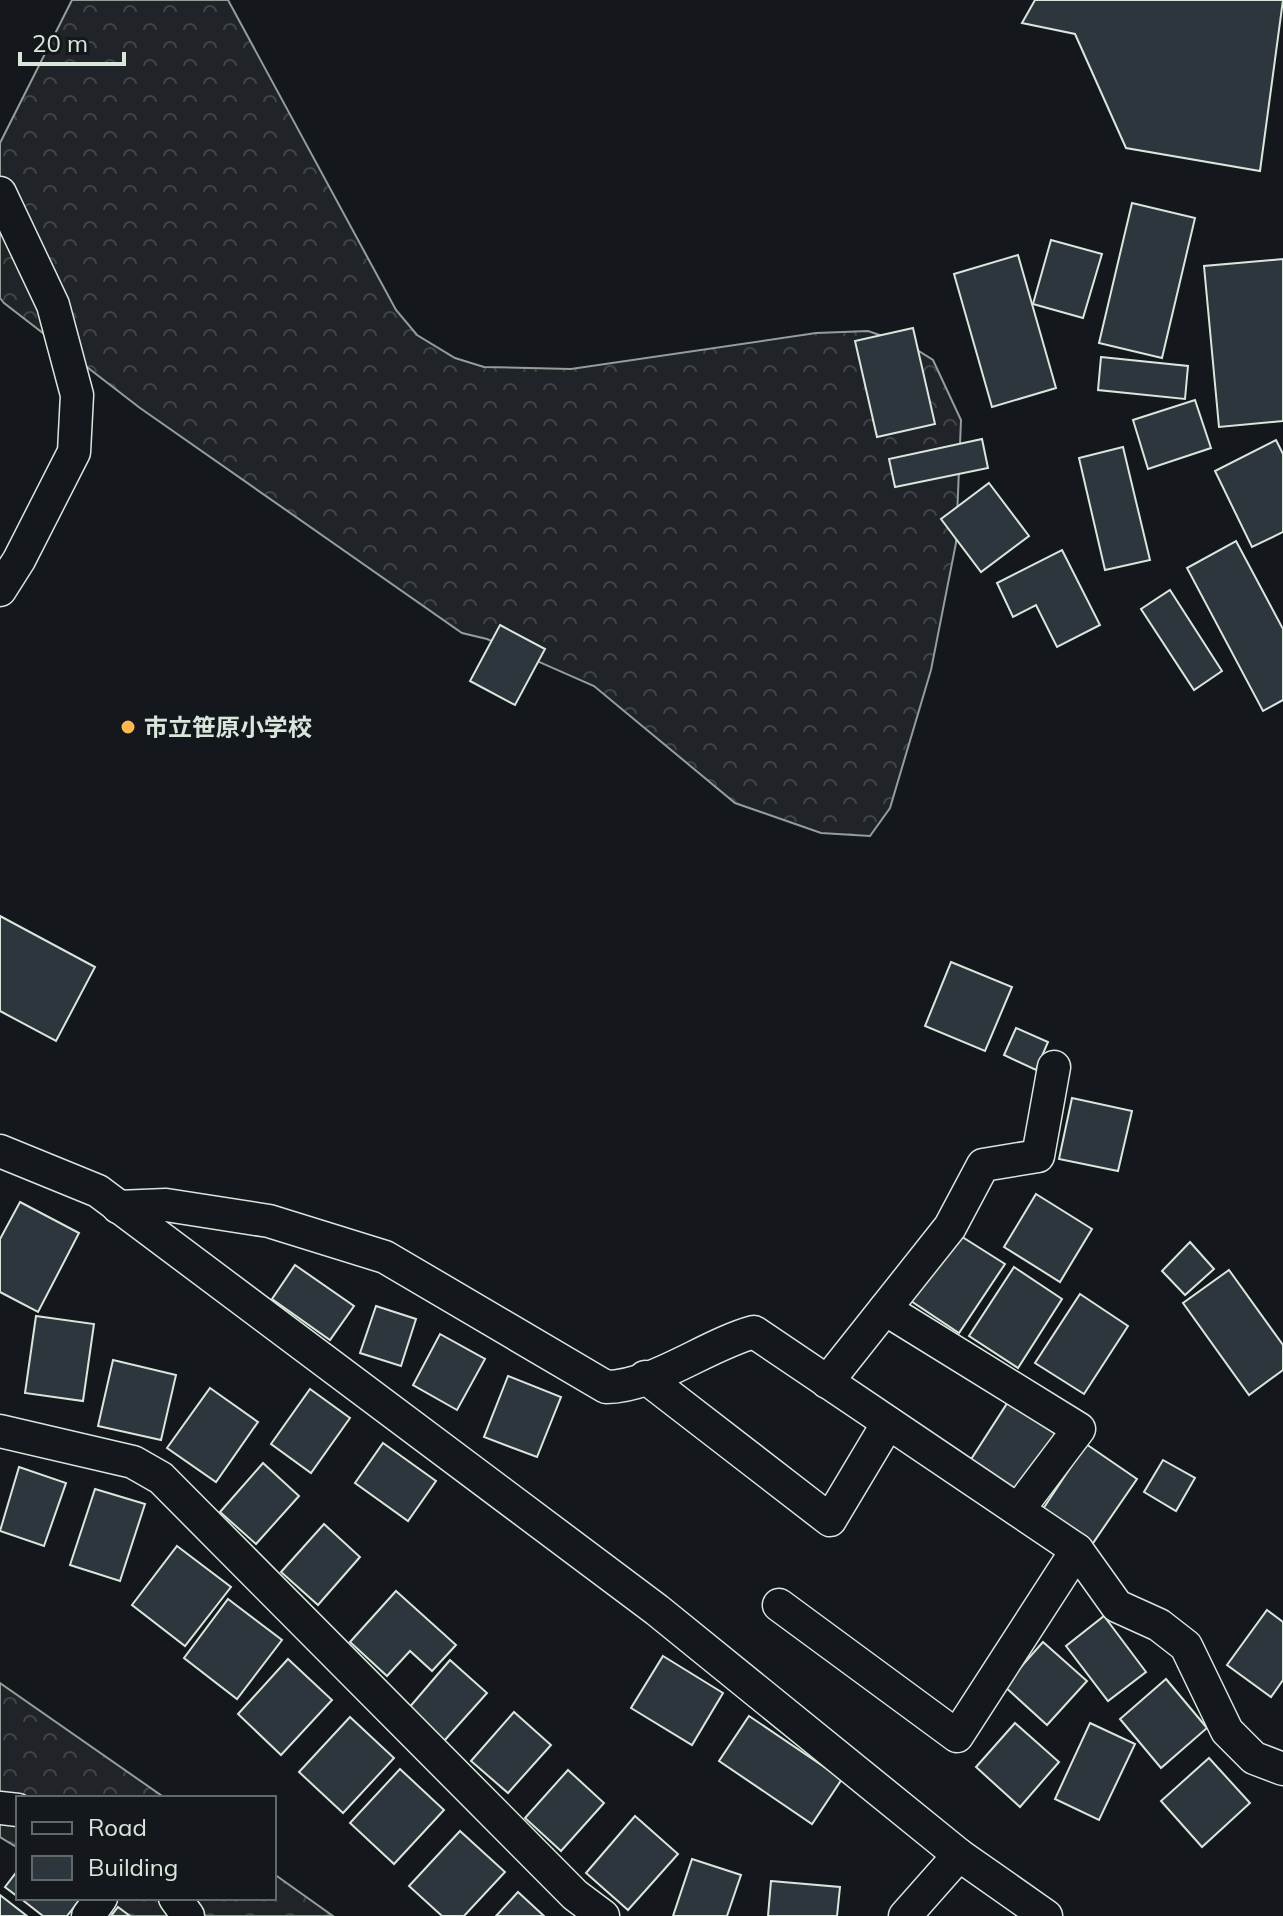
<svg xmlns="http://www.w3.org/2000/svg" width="1283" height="1916" font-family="Mulish,'Noto Sans JP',sans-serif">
<defs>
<pattern id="forest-crowns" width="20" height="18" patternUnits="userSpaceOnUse" patternTransform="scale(2)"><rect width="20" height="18" fill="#202428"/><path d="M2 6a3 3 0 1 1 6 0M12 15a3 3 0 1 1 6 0" fill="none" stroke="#404447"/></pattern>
</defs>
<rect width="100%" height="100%" fill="#14181c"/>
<g fill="url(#forest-crowns)" stroke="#939e99" stroke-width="2">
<polygon points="72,0 228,0 396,310 417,335 455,358 484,367 571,369 816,333 868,331 909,345 933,360 961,420 956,543 931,670 890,808 870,836 821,833 735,803 594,686 487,639 462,633 140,408 4,303 0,298 0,143"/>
<polygon points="0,1683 165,1798 18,1798 18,1848 0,1837"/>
<polygon points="274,1874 333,1916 116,1916 93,1898 274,1898"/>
</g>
<g fill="#2c363c" stroke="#d8e6dc" stroke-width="2">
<polygon points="1035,0 1283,0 1260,171 1126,148 1075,34 1022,23"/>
<polygon points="1132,203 1195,218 1162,358 1099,343"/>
<polygon points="1051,240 1102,254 1083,318 1033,304"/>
<polygon points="1018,255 1056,388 992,407 954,274"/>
<polygon points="1283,259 1283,421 1219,427 1204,266"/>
<polygon points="913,328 935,424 877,437 855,341"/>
<polygon points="1101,357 1188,366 1185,399 1098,390"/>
<polygon points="1195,400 1211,448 1148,469 1133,420"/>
<polygon points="982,439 988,468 895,487 889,459"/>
<polygon points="1276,440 1283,454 1283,532 1252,547 1215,471"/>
<polygon points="1123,447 1150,560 1105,570 1079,458"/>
<polygon points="989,483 1029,536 981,572 941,519"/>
<polygon points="1236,541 1283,629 1283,700 1263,711 1187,568"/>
<polygon points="1062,550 1100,625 1057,647 1036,605 1013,617 997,583"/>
<polygon points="1170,590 1222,671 1194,690 1141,609"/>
<polygon points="500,625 545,649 515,705 470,681"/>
<polygon points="0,916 95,967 56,1041 0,1011"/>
<polygon points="951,962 1012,987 985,1051 925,1026"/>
<polygon points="1016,1028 1048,1042 1036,1070 1004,1055"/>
<polygon points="1072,1098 1132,1111 1118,1171 1059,1159"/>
<polygon points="1036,1194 1092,1229 1060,1282 1004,1247"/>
<polygon points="20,1202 79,1233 38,1312 0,1292 0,1239"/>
<polygon points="956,1233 1005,1264 959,1333 911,1301"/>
<polygon points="1190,1242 1214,1269 1185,1295 1162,1271"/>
<polygon points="295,1265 354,1306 330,1340 272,1299"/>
<polygon points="1014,1267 1062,1299 1018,1368 969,1336"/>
<polygon points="1229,1270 1283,1345 1283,1370 1249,1395 1183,1303"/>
<polygon points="1080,1294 1128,1326 1084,1394 1035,1363"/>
<polygon points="376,1306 416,1319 401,1366 360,1353"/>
<polygon points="36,1316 94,1324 83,1401 25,1393"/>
<polygon points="440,1334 485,1359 457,1410 413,1385"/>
<polygon points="113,1360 176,1375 161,1440 98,1426"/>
<polygon points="508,1376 561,1397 537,1457 484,1437"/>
<polygon points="210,1388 258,1422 216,1482 167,1448"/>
<polygon points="310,1389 350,1418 311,1473 271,1444"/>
<polygon points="1008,1402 1056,1433 1016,1495 968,1464"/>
<polygon points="383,1443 436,1481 408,1521 355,1483"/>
<polygon points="1086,1444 1137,1479 1091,1546 1041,1512"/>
<polygon points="1163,1460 1195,1478 1176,1511 1144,1492"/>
<polygon points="263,1463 299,1496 256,1544 220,1512"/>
<polygon points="19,1467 66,1483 44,1546 0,1531"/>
<polygon points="95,1489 145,1504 120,1581 70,1565"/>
<polygon points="324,1524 360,1557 318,1605 281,1572"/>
<polygon points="177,1546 231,1587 185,1646 132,1605"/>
<polygon points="396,1591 456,1645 432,1671 410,1651 387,1676 350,1642"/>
<polygon points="228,1599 282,1640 237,1699 184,1658"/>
<polygon points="1267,1610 1283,1622 1283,1680 1271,1697 1227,1665"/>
<polygon points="1104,1616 1146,1672 1108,1701 1066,1646"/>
<polygon points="1043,1642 1087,1681 1047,1725 1004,1686"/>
<polygon points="663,1656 723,1693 692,1745 631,1708"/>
<polygon points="288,1659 332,1700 281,1755 238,1714"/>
<polygon points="450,1660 487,1693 444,1741 408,1709"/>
<polygon points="1166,1679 1207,1728 1161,1768 1120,1719"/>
<polygon points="514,1712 551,1745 508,1793 471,1761"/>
<polygon points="749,1716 842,1779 812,1824 719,1761"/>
<polygon points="350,1717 394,1758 343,1813 299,1772"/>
<polygon points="1015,1723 1059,1762 1020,1807 976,1767"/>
<polygon points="1090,1723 1135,1744 1099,1820 1055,1799"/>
<polygon points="1209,1758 1250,1803 1202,1847 1161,1801"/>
<polygon points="400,1769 444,1810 394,1864 350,1823"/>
<polygon points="568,1770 604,1803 561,1851 525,1818"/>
<polygon points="635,1816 678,1854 628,1910 586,1873"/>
<polygon points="460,1831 505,1872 464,1916 442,1916 409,1886"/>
<polygon points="692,1859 741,1875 727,1916 673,1916"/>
<polygon points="18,1870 18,1897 5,1887"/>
<polygon points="771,1881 840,1887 837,1916 768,1916"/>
<polygon points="518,1892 544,1916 496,1916"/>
<polygon points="0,1895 27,1916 0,1916"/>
<polygon points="20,1898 81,1898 67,1916 43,1916"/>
<polygon points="118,1907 130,1916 111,1916"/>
</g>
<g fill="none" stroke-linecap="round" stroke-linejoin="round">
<g stroke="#d8e6dc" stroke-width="35">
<g id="street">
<polyline points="0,193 53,305 77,395 74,452 19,560 0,590"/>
<polyline points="0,1151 98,1191 657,1610 959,1855 1046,1916"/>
<path d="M118,1207L166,1205L269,1221L385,1257L606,1387C653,1387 706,1345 754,1332L1077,1550L957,1736L779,1605"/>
<polyline points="885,1309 1079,1429 1018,1510"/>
<polyline points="645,1377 830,1520 888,1423"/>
<polyline points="827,1382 950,1227 983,1165 1038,1156 1054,1067"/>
<polyline points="0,1431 133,1462 161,1478 575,1895 603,1916"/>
<polyline points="1077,1550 1117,1606 1159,1625 1186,1646 1227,1731 1254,1758 1283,1769"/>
<polyline points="0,1808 18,1810"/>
<polyline points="175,1898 188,1916"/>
<polyline points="88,1916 101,1898"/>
<polyline points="905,1916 959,1855"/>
</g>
</g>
<use href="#street" stroke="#14181c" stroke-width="32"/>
</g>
<circle fill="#ffb74d" stroke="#14181c" stroke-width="3" cx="128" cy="727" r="8"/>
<g text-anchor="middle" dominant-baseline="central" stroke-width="6" stroke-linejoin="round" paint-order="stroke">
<g font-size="24" font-weight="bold" fill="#d8e6dc" stroke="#14181c" text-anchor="start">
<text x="144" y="727">市立笹原小学校</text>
</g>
</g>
<rect x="16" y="1796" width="260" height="104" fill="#14181c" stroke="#626a69" stroke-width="2"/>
<rect x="32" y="1822" width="40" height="12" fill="#14181c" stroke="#626a69" stroke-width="2"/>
<text x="88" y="1836" font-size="24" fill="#d8e6dc">Road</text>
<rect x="32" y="1856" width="40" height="24" fill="#2c363c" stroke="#626a69" stroke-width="2"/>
<text x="88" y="1876" font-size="24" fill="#d8e6dc">Building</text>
<path d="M20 52v12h104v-12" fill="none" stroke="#d8e6dc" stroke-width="4"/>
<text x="32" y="52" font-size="24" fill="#d8e6dc" stroke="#14181c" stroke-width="6" paint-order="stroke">20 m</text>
</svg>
